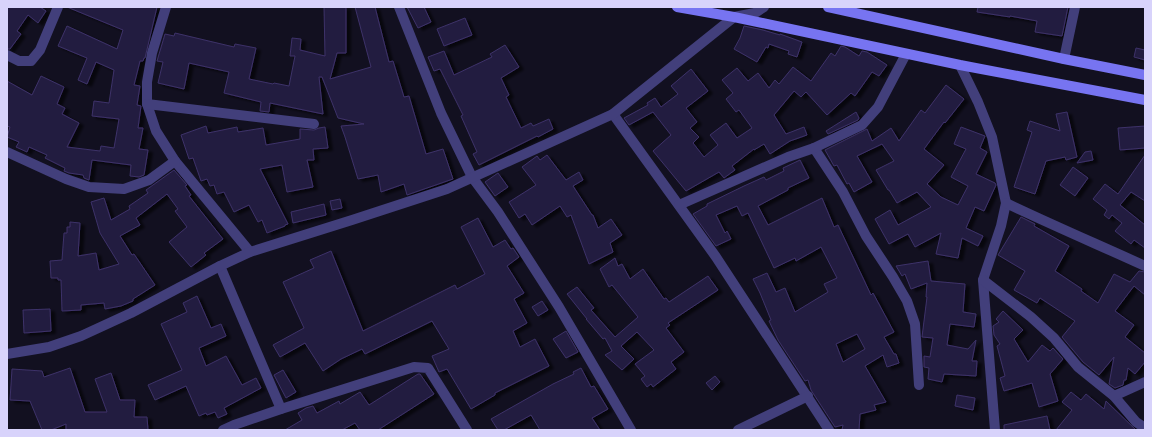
<svg xmlns="http://www.w3.org/2000/svg" width="1152" height="437" font-family="'Space Grotesk',sans-serif">
<defs>
<filter id="shadow"><feDropShadow dx="4.5" dy="2.5" stdDeviation="1" flood-color="#0009"/></filter>
</defs>
<rect width="100%" height="100%" fill="#121020"/>
<g fill="#241d40" stroke="#3d3269" fill-rule="evenodd" filter="url(#shadow)">
<polygon points="7,7 40,7 46,11 38,23 28,15 17,31 21,34 10,49 7,49"/>
<polygon points="67,7 157,7 145,58 144,58 143,61 140,61 134,85 140,86 137,105 141,106 138,128 143,128 139,149 148,150 144,175 139,177 130,176 131,165 92,160 89,180 84,178 83,175 69,173 64,171 65,168 45,158 47,155 29,147 27,152 16,147 19,142 7,137 10,127 7,126 7,81 32,95 41,76 64,87 57,104 65,108 62,114 79,123 67,147 100,151 101,146 114,148 119,119 92,116 94,101 109,103 114,70 96,62 87,84 78,80 87,58 58,46 67,26 117,49 123,30"/>
<polygon points="324,7 346,7 346,53 337,53 330,79 371,67 355,7 375,7 389,62 393,61 404,97 409,96 426,154 443,149 453,179 407,195 404,184 381,192 378,175 358,179 345,137 341,126 364,124 338,118 322,77 319,77 323,114 270,103 269,112 260,111 261,102 224,93 229,72 189,63 184,89 158,83 163,62 157,61 165,34 174,36 175,33 234,47 235,44 256,48 249,79 273,84 274,83 289,86 295,56 290,56 292,38 301,39 300,50 325,56"/>
<polygon points="407,7 424,7 431,22 418,28"/>
<polygon points="978,7 1068,7 1062,36 1035,32 1037,21 1010,16 1010,17 977,12"/>
<polygon points="465,18 472,35 444,46 437,29"/>
<polygon points="744,26 763,30 780,35 780,34 802,42 797,57 788,54 789,51 769,44 768,48 766,47 757,62 734,49 740,38"/>
<polygon points="505,45 519,67 501,78 509,95 506,97 521,128 531,123 533,126 549,119 553,129 538,137 537,136 479,165 473,154 477,152 461,116 463,115 440,69 434,71 428,57 444,51 454,75 492,57 490,54"/>
<polygon points="841,46 845,47 859,56 862,51 867,52 887,65 879,76 872,72 855,96 851,93 827,115 806,92 801,97 794,91 774,115 786,134 804,127 807,135 790,141 770,154 764,144 754,150 754,149 732,166 735,170 724,178 719,172 686,191 653,151 671,135 653,112 629,125 624,118 648,105 647,103 655,98 661,107 678,94 671,86 691,69 708,91 686,108 697,122 690,128 699,137 693,143 704,157 718,145 710,135 726,123 737,138 752,128 739,110 736,112 726,99 733,93 722,80 737,68 748,81 758,73 769,88 775,80 779,84 793,67 811,81 831,53 835,56"/>
<polygon points="1136,48 1145,50 1145,60 1134,57"/>
<polygon points="946,85 964,99 945,123 944,122 924,149 944,165 927,184 941,197 958,205 968,186 951,177 966,149 954,144 961,127 985,136 980,148 987,152 976,174 995,183 996,185 984,211 975,207 966,228 983,236 978,246 962,238 958,258 936,254 941,233 915,247 908,234 889,244 875,219 890,210 898,225 931,207 917,192 897,203 889,190 888,190 876,170 894,161 882,144 857,156 872,182 854,192 849,183 847,184 837,165 834,166 825,150 867,129 872,141 891,128 899,141 921,110 925,113"/>
<polygon points="856,112 859,118 858,120 828,134 826,131"/>
<polygon points="1067,112 1077,157 1066,160 1065,157 1046,161 1035,194 1014,187 1032,132 1027,130 1030,121 1060,131 1056,114"/>
<polygon points="206,126 208,133 237,127 238,132 263,128 266,145 300,139 300,129 314,130 319,128 325,127 328,148 313,149 314,160 307,160 313,187 287,192 282,165 260,169 288,224 285,225 285,226 267,233 262,220 258,222 249,205 234,212 224,192 217,194 214,185 210,186 207,179 201,181 193,158 189,159 181,135"/>
<polygon points="1145,126 1145,148 1120,150 1118,128"/>
<polygon points="1091,151 1093,160 1077,163 1085,152"/>
<polygon points="547,155 566,180 579,172 583,180 573,186 592,215 593,215 598,228 611,219 622,235 610,243 613,252 589,264 571,215 567,217 560,206 532,225 525,214 519,218 509,202 536,185 522,167 537,156 540,160"/>
<polygon points="1145,155 1145,201 1131,192 1120,205 1145,225 1145,248 1134,240 1131,244 1115,231 1122,223 1112,215 1109,219 1104,215 1107,210 1093,199 1105,184 1118,194"/>
<path d="M800,160L809,178L788,188V190L758,206L768,225L822,198L834,227L838,225L871,295L873,293L894,332L884,337L894,354H896L899,363L887,367L883,355L865,366L886,402L874,405L876,410L860,414L859,430H842L843,425L835,427L811,390L808,380L805,381L778,340L769,321L771,320L760,293L753,279L767,273L776,292L785,288L795,312L828,292L824,284L837,278L821,247L796,261L795,258L774,268L748,213L742,216L737,206L716,215L725,233L727,231L731,239L716,246L693,214L707,206V204L744,186L764,177L766,180L784,171L783,168ZM857,334L865,349L843,362L836,344Z"/>
<polygon points="1073,167 1088,178 1075,196 1060,185"/>
<polygon points="174,170 187,185 185,186 191,195 189,196 223,239 204,253 206,255 191,267 169,242 187,227 175,211 178,209 167,194 136,218 140,225 120,236 132,255 134,254 155,285 133,299 133,301 121,306 105,309 104,303 81,305 81,310 62,311 61,280 58,280 58,278 51,278 50,261 62,260 64,233 67,233 67,227 70,227 70,222 80,223 78,256 96,253 99,270 119,264 100,233 91,202 104,198 111,220 130,209 129,206 148,193 146,190"/>
<polygon points="498,173 508,187 495,196 485,182"/>
<polygon points="340,199 342,208 332,210 330,201"/>
<polygon points="324,204 326,215 293,223 291,212"/>
<polygon points="1021,217 1035,224 1034,226 1069,246 1055,271 1082,289 1081,291 1098,303 1114,274 1130,282 1139,271 1145,272 1145,295 1134,286 1115,311 1134,325 1125,337 1145,353 1145,362 1135,374 1128,368 1126,380 1124,380 1123,385 1115,388 1109,384 1114,357 1099,375 1083,362 1062,337 1075,321 1040,298 1037,303 1014,290 1025,271 998,255"/>
<polygon points="478,218 493,247 505,240 511,249 513,248 519,257 507,266 524,293 514,299 527,323 513,331 520,347 535,339 549,366 495,393 495,395 471,409 447,369 439,372 432,356 449,349 432,321 365,354 362,349 341,359 323,371 305,343 280,357 273,345 304,328 283,282 314,268 310,260 331,251 363,331 455,285 457,289 485,274 461,227"/>
<polygon points="615,258 618,266 622,264 630,279 643,269 664,299 666,298 669,302 708,276 718,290 668,323 670,325 666,328 684,352 671,362 676,369 653,387 651,384 647,387 641,379 645,376 635,364 654,350 637,332 621,346 634,359 622,370 605,355 612,351 605,338 603,339 586,319 587,319 567,294 577,287 594,308 591,310 615,337 638,317 612,285 609,287 600,269"/>
<polygon points="928,261 931,281 965,284 963,312 976,314 974,327 950,324 947,345 968,349 976,340 972,361 977,361 976,376 944,374 942,382 928,379 929,368 924,367 924,356 930,357 933,338 922,337 927,297 926,297 927,283 911,289 905,274 902,276 896,266"/>
<polygon points="197,296 211,328 221,324 226,336 199,348 206,366 226,356 242,385 256,378 261,388 224,408 227,414 218,418 215,412 207,415 206,413 199,416 186,386 155,400 148,385 182,370 161,324 187,312 183,303"/>
<polygon points="542,301 548,310 538,316 532,307"/>
<polygon points="50,309 51,331 24,333 23,310"/>
<polygon points="1003,311 1023,330 1014,339 1028,362 1042,345 1050,351 1053,348 1063,359 1050,374 1058,401 1039,407 1032,383 1004,391 1000,378 1005,376 997,346 1000,344 994,335 993,326 999,322 996,319"/>
<polygon points="566,331 578,352 566,358 553,339"/>
<polygon points="70,368 85,412 107,412 95,379 111,373 120,400 135,400 134,417 147,417 148,430 66,430 66,424 51,430 42,430 30,401 10,400 12,369 42,371 44,377"/>
<polygon points="581,368 591,387 594,386 608,409 592,418 600,430 540,430 531,415 504,430 498,430 491,419 553,384 574,374 573,372"/>
<polygon points="283,370 296,392 286,398 274,375"/>
<polygon points="418,374 420,374 434,394 378,430 360,430 355,423 342,430 285,430 302,420 298,413 306,408 313,406 317,413 339,401 340,404 360,392 369,405"/>
<polygon points="715,376 720,382 712,390 706,383"/>
<polygon points="1071,392 1081,400 1086,394 1104,409 1106,401 1136,430 1056,430 1072,410 1062,402"/>
<polygon points="957,395 975,398 973,410 955,406"/>
<polygon points="1047,416 1050,430 1004,430 1004,425"/>
</g>
<g fill="none" stroke-linecap="round" stroke-linejoin="round">
<g stroke="#423f7b" stroke-width="10">
<polyline points="166,7 152,53 147,82 147,104 156,131 175,161 250,252"/>
<polyline points="399,7 441,113 472,177 498,212 559,307 631,430"/>
<polyline points="7,55 19,61 31,61 40,50 58,7"/>
<polyline points="1064,59 1075,7"/>
<polyline points="960,65 978,102 992,137 1006,203 1001,226 983,280 995,430"/>
<polyline points="147,104 314,124"/>
<polyline points="613,114 716,257 829,430"/>
<polyline points="814,148 843,192 866,236 893,277 907,301 915,324 919,385"/>
<polyline points="7,152 66,179 89,187 124,189 149,180 175,161"/>
<path d="M1006,203C1052,225 1099,245 1145,266"/>
<polyline points="679,205 788,157 814,148 862,125 878,107 906,54"/>
<polyline points="220,266 281,409"/>
<polyline points="983,280 1031,317 1054,338 1078,367 1114,396 1136,422 1145,428"/>
<polyline points="7,354 49,347 81,336 131,313 220,266 250,252 352,220 447,189 613,114 734,17 755,13 764,7"/>
<polyline points="1114,396 1145,382"/>
<polyline points="223,430 234,425 281,409 414,367 428,368 467,430"/>
<polyline points="738,430 808,396"/>
</g>
<g stroke="#7774f1" stroke-width="10">
<polyline points="677,7 734,17 960,65 1145,100"/>
<polyline points="828,7 1064,59 1145,75"/>
</g>
</g>
<rect width="1152" height="437" fill="none" stroke="#d8d3fb" stroke-width="16"/>
</svg>
